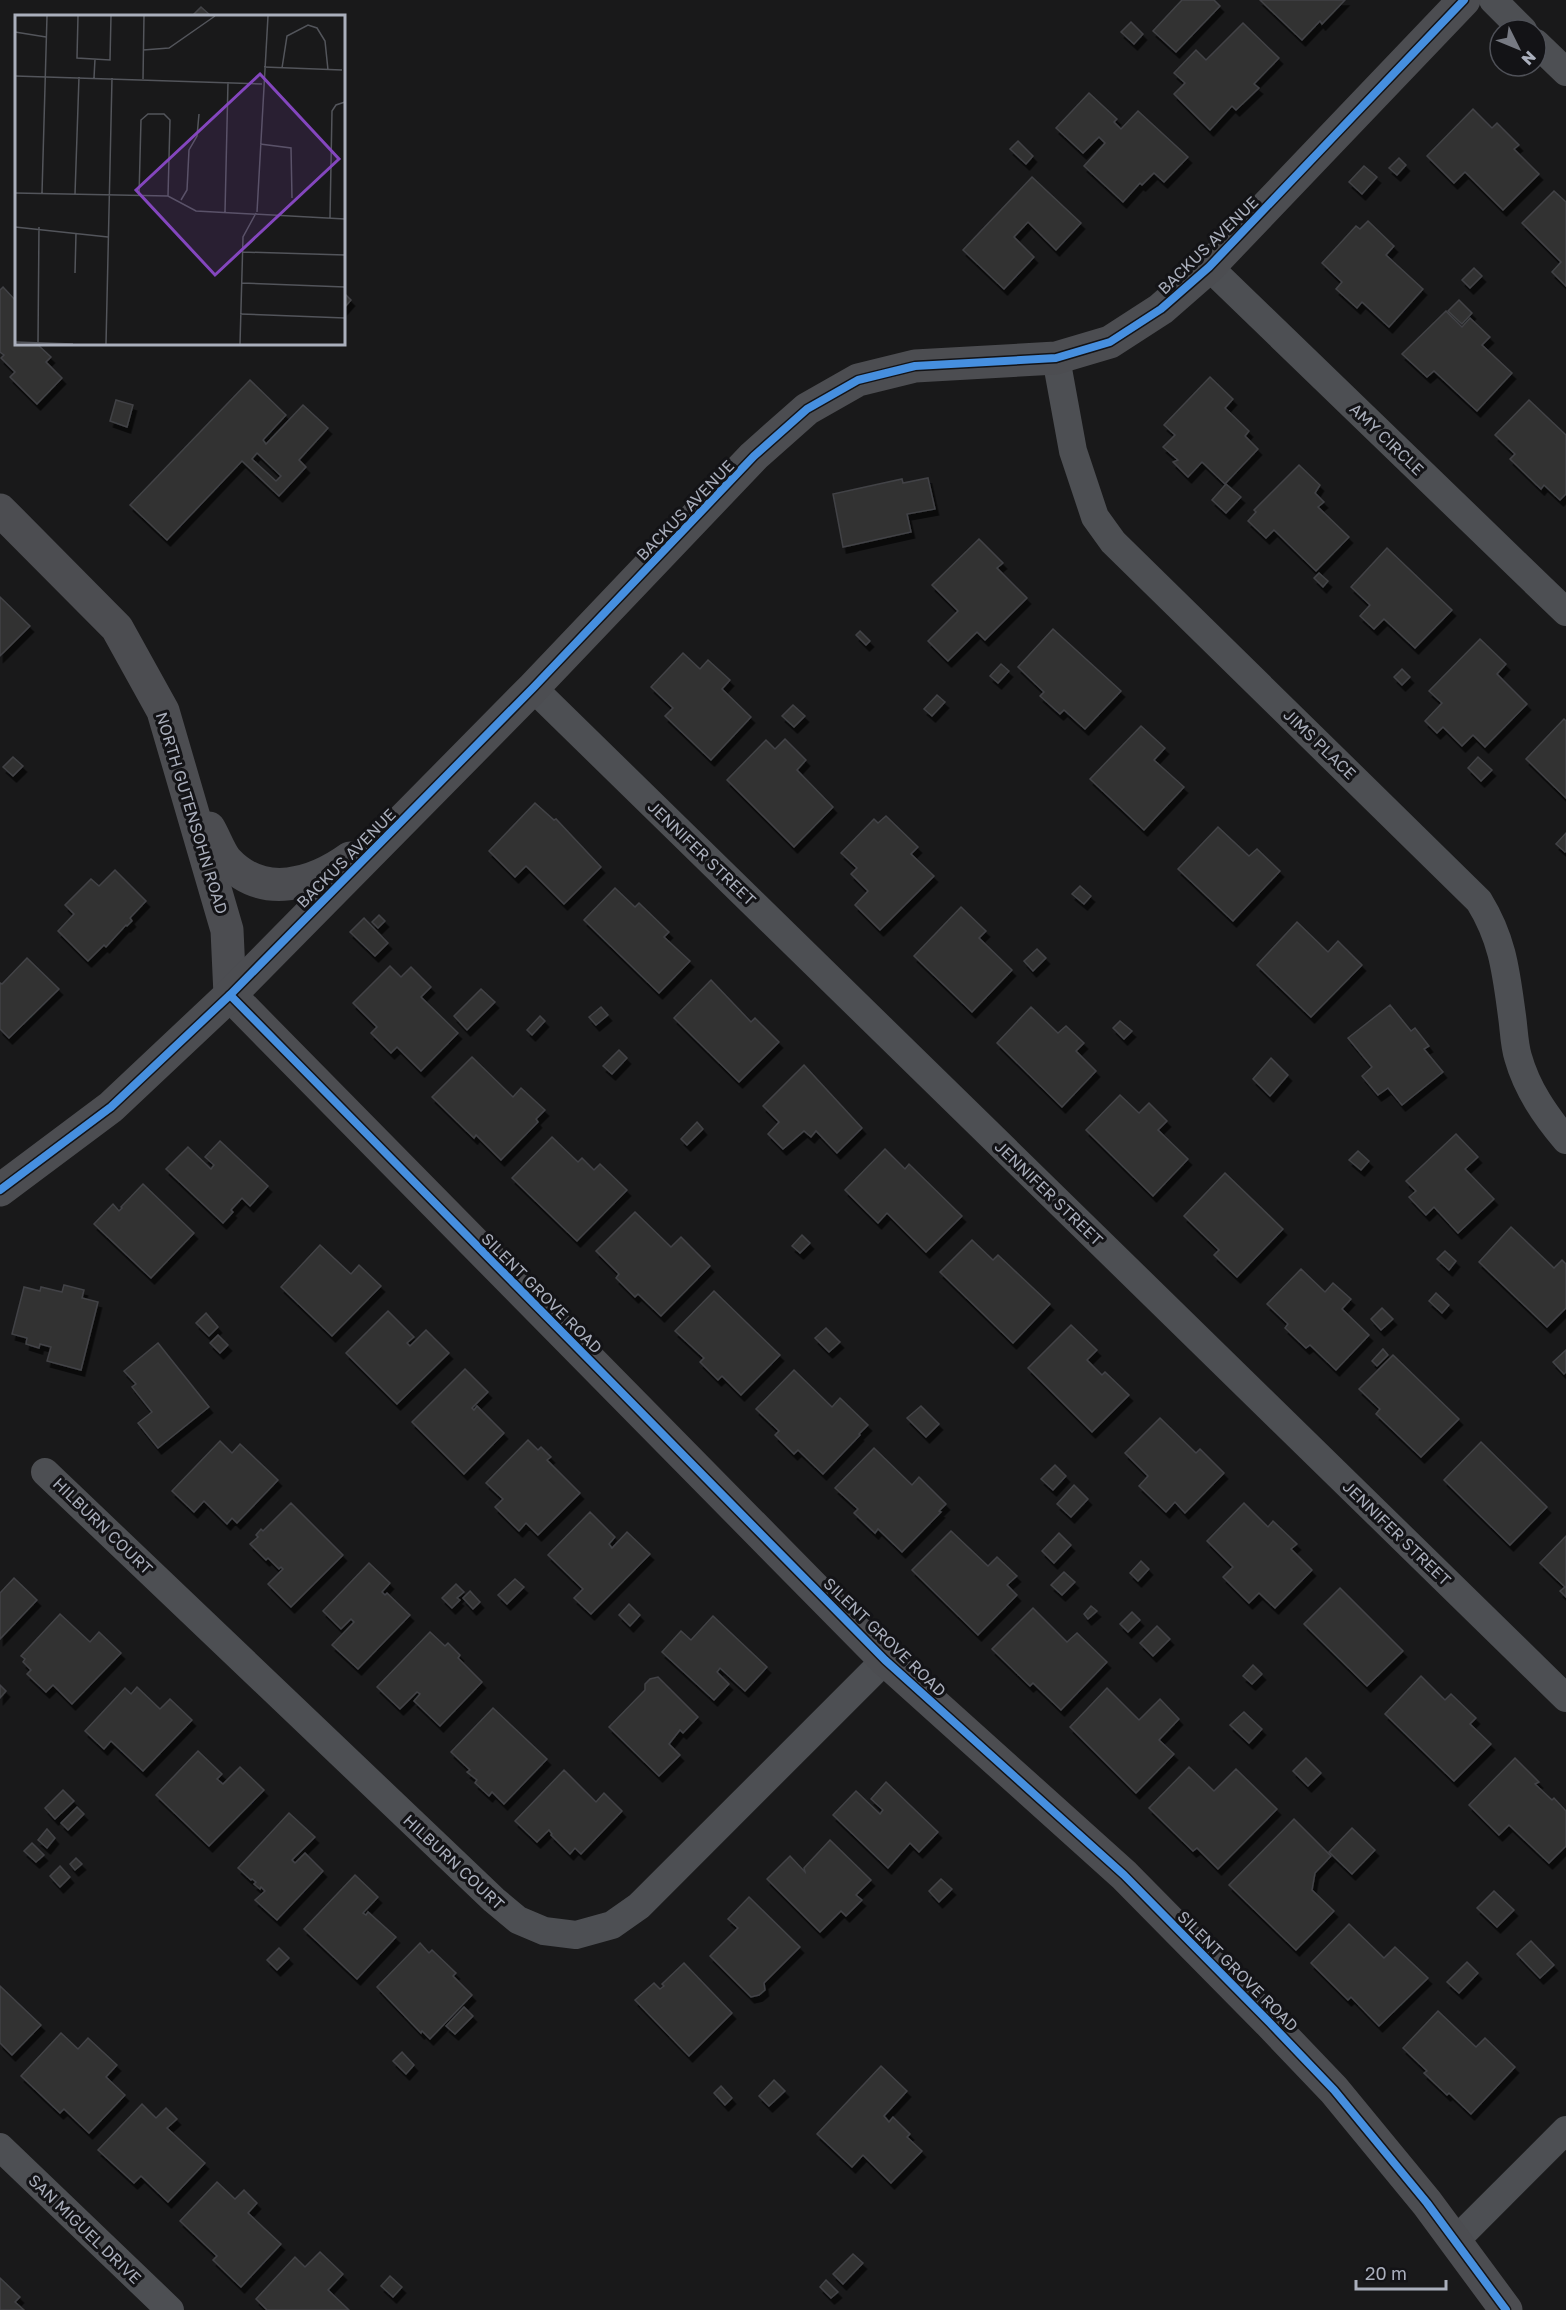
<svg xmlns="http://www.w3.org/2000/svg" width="1566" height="2310" font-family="'Golos Text',sans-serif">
<defs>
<filter id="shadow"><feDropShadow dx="3.5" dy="6" stdDeviation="0" flood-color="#0009"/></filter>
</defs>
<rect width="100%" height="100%" fill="#19191a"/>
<g fill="#313132" stroke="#424346" stroke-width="1.5" fill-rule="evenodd" filter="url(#shadow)">
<polygon points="1182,0 1214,0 1220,6 1176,52 1153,31"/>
<polygon points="1260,0 1345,0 1322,24 1320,21 1302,40"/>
<polygon points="201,7 211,16 192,16"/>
<polygon points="1131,22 1143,34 1134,44 1121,32"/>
<polygon points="1243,23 1279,58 1254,84 1259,88 1236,110 1232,106 1210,130 1174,94 1185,83 1174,73 1196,50 1206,60"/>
<polygon points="1089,93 1117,119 1114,122 1121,129 1138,111 1188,157 1164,182 1154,173 1142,185 1140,183 1123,202 1084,166 1105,143 1099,137 1083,153 1056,128"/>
<polygon points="1473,109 1492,128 1497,123 1519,145 1514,149 1539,174 1503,210 1465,172 1454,183 1427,156"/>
<polygon points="1018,141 1033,156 1026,164 1010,149"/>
<polygon points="1399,158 1406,165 1397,175 1389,168"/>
<polygon points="1364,166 1377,177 1362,194 1349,182"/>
<polygon points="1032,177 1081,223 1056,250 1028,222 1014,237 1034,257 1004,289 963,250"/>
<polygon points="1554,191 1566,202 1566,286 1552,272 1561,262 1522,223"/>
<polygon points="1368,221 1394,246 1386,255 1423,289 1389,327 1362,302 1357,308 1336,289 1342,282 1322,263 1356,226 1360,229"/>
<polygon points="1474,268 1482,276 1470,288 1462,280"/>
<polygon points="3,287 16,301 16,344 37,344 51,357 46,362 62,378 37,404 10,377 15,372 1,358 4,355 0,352 0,290"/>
<polygon points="344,293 351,300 344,308"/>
<polygon points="1459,300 1472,313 1462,324 1448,311"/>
<polygon points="1446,311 1462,327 1470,318 1490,337 1482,345 1512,373 1477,411 1434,371 1427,377 1402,354"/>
<polygon points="1210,377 1233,399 1225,408 1249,431 1245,436 1258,449 1225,484 1202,462 1188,477 1173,462 1178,460 1163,447 1175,435 1164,425"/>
<path d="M250,380L286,415L263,440L266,444L303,405L328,428L299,460L306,467L279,496L242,461L167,540L130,505ZM257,453L281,476L276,481L252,459Z"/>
<polygon points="116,400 133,405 127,427 110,421"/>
<polygon points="1529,400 1566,435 1566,494 1560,500 1544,485 1541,489 1510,459 1515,454 1495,435"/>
<polygon points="1299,465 1320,485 1315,493 1324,502 1318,507 1349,537 1316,571 1274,530 1266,538 1248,521 1256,512 1254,510"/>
<polygon points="928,478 935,509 907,514 911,532 843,547 833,494 902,479 903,483"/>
<polygon points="1226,484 1241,497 1226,513 1212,500"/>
<polygon points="979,539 1003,563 997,568 1027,598 985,640 977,632 948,661 928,641 958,611 932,585"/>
<polygon points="1387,548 1452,610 1415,648 1384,619 1374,629 1360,616 1370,605 1351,587"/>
<polygon points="1319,573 1328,581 1323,587 1314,578"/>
<polygon points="0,597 30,626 0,656"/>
<polygon points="1053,629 1121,691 1085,729 1064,710 1060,714 1040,696 1044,692 1018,667"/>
<polygon points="860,631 870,641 866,645 856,635"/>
<polygon points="1480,639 1506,664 1497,674 1527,704 1485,747 1473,735 1462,746 1443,727 1437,733 1425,721 1442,703 1429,691"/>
<polygon points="683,653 700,669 708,660 730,680 722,689 751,717 711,760 665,716 673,708 651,687"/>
<polygon points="1001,664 1009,671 998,683 990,676"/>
<polygon points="1402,669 1410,677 1402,685 1394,677"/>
<polygon points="937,695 945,702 932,716 924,709"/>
<polygon points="793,705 805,716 794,727 782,716"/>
<polygon points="1564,719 1566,721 1566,798 1526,759"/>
<polygon points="1141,726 1165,748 1154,760 1184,787 1144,830 1090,779"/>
<polygon points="785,739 806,760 797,770 833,807 794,847 727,780 766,740 775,749"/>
<polygon points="13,757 23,766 13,776 3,767"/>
<polygon points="1478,757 1492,770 1481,781 1468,768"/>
<polygon points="535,803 554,820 556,819 601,867 564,904 526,866 515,877 489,851"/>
<polygon points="886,816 918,847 911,854 934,876 880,930 855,905 868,891 851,874 857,868 841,853 874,819 878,823"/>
<polygon points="1218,827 1249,856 1257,849 1280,871 1233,921 1178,869"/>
<polygon points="1566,833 1566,851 1565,852 1556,844"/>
<polygon points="115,870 146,901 130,918 132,921 127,926 126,925 106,947 104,945 88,961 58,931 74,914 65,905 91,879 99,886"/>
<polygon points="1080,886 1091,896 1084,904 1072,894"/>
<polygon points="615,888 635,907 639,903 669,932 664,937 690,961 659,993 584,920"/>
<polygon points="961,907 986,931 979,938 1012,970 972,1012 914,956"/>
<polygon points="379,915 385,921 378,928 372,922"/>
<polygon points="364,918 388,943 375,956 350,932"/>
<polygon points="1297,922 1328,952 1338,941 1362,965 1311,1017 1257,965"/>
<polygon points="1037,949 1046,958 1033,971 1024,961"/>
<polygon points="27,958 59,989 9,1038 0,1029 0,983 2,984"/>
<polygon points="390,966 401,977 411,967 431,987 421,997 458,1033 421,1071 397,1047 391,1053 371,1033 377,1027 353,1003"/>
<polygon points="711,980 751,1022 755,1018 779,1042 739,1082 674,1018"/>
<polygon points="481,989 495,1002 467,1030 454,1016"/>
<polygon points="1390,1005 1411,1031 1415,1028 1429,1046 1424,1049 1443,1072 1402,1105 1388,1088 1378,1095 1362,1076 1372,1067 1348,1038"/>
<polygon points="601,1007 608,1015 596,1025 589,1017"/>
<polygon points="1031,1007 1058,1033 1066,1026 1084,1043 1076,1051 1096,1071 1062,1107 997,1043"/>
<polygon points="540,1016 545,1021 532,1035 527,1030"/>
<polygon points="1120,1021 1132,1031 1124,1039 1113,1028"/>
<polygon points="619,1050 627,1058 612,1074 603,1066"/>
<polygon points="472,1057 513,1097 521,1088 545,1110 536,1119 538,1122 501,1160 476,1135 474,1138 432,1097"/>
<polygon points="1271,1058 1288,1075 1270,1096 1253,1079"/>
<polygon points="804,1065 862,1128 837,1153 816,1131 811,1137 804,1131 783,1149 768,1134 779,1122 763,1106"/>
<polygon points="1120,1095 1139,1113 1149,1103 1167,1121 1158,1130 1188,1159 1153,1196 1086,1130"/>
<polygon points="697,1122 703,1129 687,1145 681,1139"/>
<polygon points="1456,1134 1478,1157 1465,1169 1494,1199 1458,1233 1434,1207 1426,1215 1409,1197 1416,1191 1406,1181"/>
<polygon points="552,1137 578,1162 582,1158 594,1170 600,1164 627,1190 577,1241 512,1178"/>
<polygon points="220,1141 268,1186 250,1206 242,1198 231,1210 233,1212 223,1223 166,1169 188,1147 211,1169 214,1165 205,1157"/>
<polygon points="885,1149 905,1169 909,1164 962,1216 926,1252 887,1213 878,1223 845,1190"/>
<polygon points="1358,1151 1369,1161 1361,1170 1349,1160"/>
<polygon points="1225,1173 1283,1229 1237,1277 1214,1255 1219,1250 1184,1216"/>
<polygon points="143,1184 194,1233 151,1278 94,1224 113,1204 119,1211 122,1208 121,1207"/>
<polygon points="635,1212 671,1247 681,1237 710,1266 661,1316 638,1294 635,1297 616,1278 619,1274 596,1251"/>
<polygon points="1511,1227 1554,1268 1562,1260 1566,1264 1566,1308 1547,1327 1479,1262"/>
<polygon points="802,1235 810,1243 800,1253 792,1246"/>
<polygon points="972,1240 993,1260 998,1255 1050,1304 1013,1343 940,1272"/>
<polygon points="320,1245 351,1274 359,1265 381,1286 332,1336 281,1287"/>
<polygon points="1445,1251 1456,1261 1449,1270 1437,1259"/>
<polygon points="1301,1269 1325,1292 1333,1283 1351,1299 1342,1309 1369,1335 1336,1370 1310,1345 1306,1348 1285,1328 1288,1324 1267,1304"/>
<polygon points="64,1285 84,1290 82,1298 98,1302 81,1370 47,1361 51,1347 40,1344 39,1348 26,1344 27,1338 12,1334 24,1287 40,1291 41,1287 62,1292"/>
<polygon points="714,1291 780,1355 741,1395 722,1376 718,1380 700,1362 704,1358 675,1331"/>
<polygon points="1436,1293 1449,1305 1442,1313 1429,1301"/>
<polygon points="1382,1308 1393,1319 1381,1330 1371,1319"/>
<polygon points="388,1311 414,1337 407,1343 410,1346 426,1330 449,1353 397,1404 346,1353"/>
<polygon points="206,1313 218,1327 209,1336 196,1323"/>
<polygon points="1071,1325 1097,1350 1087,1360 1102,1375 1105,1372 1129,1395 1092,1432 1028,1368"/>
<polygon points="826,1328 840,1342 829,1352 815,1338"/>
<polygon points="218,1335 228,1345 220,1353 210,1343"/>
<polygon points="158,1343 209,1407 158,1448 138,1423 152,1412 132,1387 136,1384 124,1371"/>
<polygon points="1383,1349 1388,1355 1377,1366 1372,1361"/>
<polygon points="1566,1350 1566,1372 1564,1374 1553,1362"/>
<polygon points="1393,1355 1459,1419 1421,1457 1376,1414 1380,1409 1359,1389"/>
<polygon points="465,1369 488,1392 472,1408 474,1410 477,1406 504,1433 464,1474 412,1422"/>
<polygon points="794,1370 832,1407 840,1398 868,1425 859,1434 860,1435 823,1474 798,1450 794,1454 775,1435 779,1431 756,1409"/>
<polygon points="921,1406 939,1424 926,1437 907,1418"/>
<polygon points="1160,1418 1196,1453 1200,1449 1224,1473 1185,1513 1175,1502 1166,1512 1139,1486 1148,1476 1125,1453"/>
<polygon points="528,1440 538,1450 541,1447 551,1457 547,1460 580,1493 538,1535 526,1523 519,1531 495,1507 503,1499 486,1483"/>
<polygon points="220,1441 232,1453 240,1444 278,1480 237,1523 232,1518 227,1524 204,1501 194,1512 172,1491"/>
<polygon points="1481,1442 1547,1507 1510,1545 1444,1480"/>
<polygon points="874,1448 912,1485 919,1477 946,1504 939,1511 941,1512 902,1552 878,1529 875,1533 854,1513 858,1509 835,1488"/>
<polygon points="1055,1465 1066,1476 1053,1490 1041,1479"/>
<polygon points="1074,1485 1088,1499 1071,1517 1057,1504"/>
<polygon points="291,1503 343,1555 291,1607 268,1584 283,1569 281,1567 279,1569 268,1558 266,1560 250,1544 258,1537 256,1535 261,1529 263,1531"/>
<polygon points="1244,1503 1268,1527 1273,1521 1297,1544 1291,1549 1312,1570 1275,1608 1259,1593 1249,1603 1223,1577 1233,1567 1207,1541"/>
<polygon points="590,1512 615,1537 609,1544 612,1548 627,1532 650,1554 591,1614 574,1598 583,1589 548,1555"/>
<polygon points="951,1531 988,1566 997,1557 1017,1576 1007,1585 1017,1595 978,1635 912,1570"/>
<polygon points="1059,1533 1071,1545 1054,1563 1042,1551"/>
<polygon points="1566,1536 1566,1597 1560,1591 1565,1587 1540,1563"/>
<polygon points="1141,1561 1149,1569 1138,1581 1130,1573"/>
<polygon points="369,1563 390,1583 382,1592 385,1595 387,1593 410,1615 358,1669 332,1645 354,1622 351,1619 341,1629 323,1611"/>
<polygon points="1064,1572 1075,1582 1062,1595 1051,1585"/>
<polygon points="14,1578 37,1600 0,1639 0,1593"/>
<polygon points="515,1579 524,1587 507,1604 498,1595"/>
<polygon points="456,1584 464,1592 457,1598 460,1600 452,1608 442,1598"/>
<polygon points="1340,1588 1403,1651 1367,1686 1304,1624"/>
<polygon points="470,1591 480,1602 473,1609 463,1598"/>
<polygon points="629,1604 640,1615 630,1626 619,1615"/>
<polygon points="1091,1606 1097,1611 1088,1619 1084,1614"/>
<polygon points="1033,1608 1067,1642 1077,1633 1107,1662 1061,1710 1033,1683 1030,1686 992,1649"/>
<polygon points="1132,1612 1140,1620 1128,1632 1120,1624"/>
<polygon points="60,1614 90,1642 99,1632 121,1653 72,1704 53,1685 46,1692 27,1674 31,1670 23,1662 25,1659 21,1656"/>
<polygon points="713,1616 767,1667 745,1691 720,1668 717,1672 729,1684 714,1700 662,1652 681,1631 691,1640"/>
<polygon points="1157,1626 1170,1639 1153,1656 1140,1643"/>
<polygon points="430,1632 445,1646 448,1643 460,1655 458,1658 482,1682 440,1726 414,1701 420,1694 417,1692 400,1709 377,1687"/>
<polygon points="1253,1665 1262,1674 1252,1684 1243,1676"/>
<polygon points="1421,1676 1445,1700 1451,1694 1476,1718 1470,1724 1491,1744 1454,1781 1385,1714"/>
<polygon points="658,1677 698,1717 683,1733 680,1730 669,1744 680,1755 659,1776 609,1727 645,1690 645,1684 650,1679"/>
<polygon points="0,1685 6,1691 0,1698"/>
<polygon points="137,1687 160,1709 170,1699 192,1720 143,1771 111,1741 104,1749 85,1731 125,1688 131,1694"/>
<polygon points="1107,1688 1139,1720 1160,1699 1179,1719 1159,1740 1174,1754 1136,1793 1070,1727"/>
<polygon points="493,1708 547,1759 504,1804 492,1792 489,1796 475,1783 477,1780 467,1772 470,1770 451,1752"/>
<polygon points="1244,1712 1262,1729 1249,1743 1230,1725"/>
<polygon points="198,1751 222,1774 217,1779 223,1784 240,1767 264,1790 209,1846 156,1795"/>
<polygon points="1306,1758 1321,1773 1308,1786 1293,1771"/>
<polygon points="1515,1758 1539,1782 1535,1784 1552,1800 1554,1798 1566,1811 1566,1846 1549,1863 1509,1825 1499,1835 1469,1805"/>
<polygon points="1189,1767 1214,1791 1236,1769 1277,1809 1218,1869 1197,1848 1193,1851 1149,1808"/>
<polygon points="564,1770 596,1802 604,1793 622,1811 581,1854 575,1848 570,1854 551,1835 552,1834 549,1830 537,1842 515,1821"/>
<polygon points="886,1782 938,1832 919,1852 910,1843 888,1868 833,1815 856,1791 880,1814 883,1810 871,1799"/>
<polygon points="63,1790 74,1801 55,1819 45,1808"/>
<polygon points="77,1807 84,1814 68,1830 61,1823"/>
<polygon points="289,1813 315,1837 292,1860 295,1863 305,1853 323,1871 277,1920 255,1900 265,1891 261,1887 260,1889 254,1884 256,1882 252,1879 251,1880 238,1868"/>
<polygon points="1294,1819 1331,1856 1315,1873 1312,1890 1334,1911 1296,1950 1229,1885"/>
<polygon points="1352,1828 1375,1850 1352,1874 1329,1852"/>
<polygon points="47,1829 55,1838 47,1848 38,1840"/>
<polygon points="830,1840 871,1880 856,1895 862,1900 846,1916 841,1911 820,1932 767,1879 790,1856 805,1872 804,1868"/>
<polygon points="32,1843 44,1855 36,1862 24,1851"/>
<polygon points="76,1858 82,1864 75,1870 70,1864"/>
<polygon points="60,1866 70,1877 60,1887 50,1876"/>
<polygon points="355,1875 378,1897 363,1913 366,1915 368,1912 396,1937 357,1979 304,1929"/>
<polygon points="941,1879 952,1889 939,1902 929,1891"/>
<polygon points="1494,1891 1514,1910 1497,1927 1477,1908"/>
<polygon points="749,1897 800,1947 764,1983 765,1990 759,1995 751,1997 710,1956 738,1928 728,1919"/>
<polygon points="1349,1924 1384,1958 1395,1947 1428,1978 1379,2026 1351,1997 1348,2000 1311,1963"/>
<polygon points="1531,1941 1554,1965 1540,1978 1517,1954"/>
<polygon points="420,1943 429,1953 432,1950 456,1973 453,1976 472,1995 430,2039 422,2031 421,2033 377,1987"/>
<polygon points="279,1948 289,1958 277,1970 267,1960"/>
<polygon points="1467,1962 1478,1973 1459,1993 1447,1982"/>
<polygon points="684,1963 732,2013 689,2056 635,2000 654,1983 660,1989 664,1986 662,1984"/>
<polygon points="0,1986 41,2025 12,2055 0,2043"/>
<polygon points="464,2007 473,2016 455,2034 446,2026"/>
<polygon points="1438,2011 1476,2047 1485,2038 1515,2067 1471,2114 1449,2093 1447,2095 1424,2073 1427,2071 1403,2048"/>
<polygon points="61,2033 78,2049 88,2038 117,2065 106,2077 125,2095 89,2133 64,2109 60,2113 21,2076"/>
<polygon points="402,2052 414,2065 406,2074 393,2061"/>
<polygon points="881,2066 907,2091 884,2116 889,2122 893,2117 910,2134 907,2137 922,2151 891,2183 863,2155 852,2167 817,2134"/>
<polygon points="774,2080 785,2091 769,2106 759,2096"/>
<polygon points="721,2086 732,2098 725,2105 714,2093"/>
<polygon points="142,2104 156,2118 166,2108 177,2119 167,2128 205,2163 168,2202 141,2176 134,2183 98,2150"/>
<polygon points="217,2182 235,2199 244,2190 257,2203 248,2213 281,2244 241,2287 213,2260 217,2256 180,2221"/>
<polygon points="320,2252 343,2274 328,2290 349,2310 267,2310 256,2299 295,2257 305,2267"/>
<polygon points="853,2254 863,2263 843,2284 833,2274"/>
<polygon points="390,2276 402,2287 393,2297 381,2286"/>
<polygon points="0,2278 20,2297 15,2302 24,2310 0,2310"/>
<polygon points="826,2280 838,2292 831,2298 820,2287"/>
</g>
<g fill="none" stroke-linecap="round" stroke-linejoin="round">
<g stroke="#4d4f53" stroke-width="28">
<polyline points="1493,0 1523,30"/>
<polyline points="1536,43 1566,72"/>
<polyline points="1209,267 1566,612"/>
<path d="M1056,358L1073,451L1095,517L1113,542L1479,901C1503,940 1506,972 1512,1016C1514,1029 1514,1044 1518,1057C1527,1089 1545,1115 1566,1140"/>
<polyline points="533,688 1566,1698"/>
<polyline points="45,1472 494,1900 518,1920 544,1931 576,1935 612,1925 639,1906 885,1660"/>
<polyline points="0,2147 170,2310"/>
<polyline points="1455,2241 1566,2130"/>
</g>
<g stroke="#4c4d51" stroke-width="33">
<polyline points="0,510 117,628 163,711 227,930 230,995"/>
<path d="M209,828C215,838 220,853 227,861C263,900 314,884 350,858"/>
<polyline points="230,995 885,1660 1124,1875 1270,2023 1334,2090 1427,2203 1506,2310"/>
<polyline points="0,1190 111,1107 230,995 533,688 754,456 807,409 858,380 915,366 1056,358 1110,342 1161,309 1209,267 1464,0"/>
</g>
<g stroke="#131316" stroke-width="11">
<g id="cycleway">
<polyline points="230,995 885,1660 1124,1875 1270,2023 1334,2090 1427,2203 1506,2310"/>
<polyline points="0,1190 111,1107 230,995 533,688 754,456 807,409 858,380 915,366 1056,358 1110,342 1161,309 1209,267 1464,0"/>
</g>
</g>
<use href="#cycleway" stroke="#468fdf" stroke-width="8"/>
</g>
<g text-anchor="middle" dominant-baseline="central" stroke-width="6" stroke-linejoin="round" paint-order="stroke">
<g font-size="16" fill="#aaafbc" stroke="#131316">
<text transform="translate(1208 245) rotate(-44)">BACKUS AVENUE</text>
<text transform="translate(1387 439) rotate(44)">AMY CIRCLE</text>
<text transform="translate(685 510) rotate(-46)">BACKUS AVENUE</text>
<text transform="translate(1320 744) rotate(44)">JIMS PLACE</text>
<text transform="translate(192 813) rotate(73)">NORTH GUTENSOHN ROAD</text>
<text transform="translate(702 853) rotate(44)">JENNIFER STREET</text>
<text transform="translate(346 858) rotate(-45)">BACKUS AVENUE</text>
<text transform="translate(1049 1193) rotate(44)">JENNIFER STREET</text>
<text transform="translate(542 1293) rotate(45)">SILENT GROVE ROAD</text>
<text transform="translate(103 1526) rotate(44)">HILBURN COURT</text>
<text transform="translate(1397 1533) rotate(44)">JENNIFER STREET</text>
<text transform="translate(885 1637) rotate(44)">SILENT GROVE ROAD</text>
<text transform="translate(454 1862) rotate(43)">HILBURN COURT</text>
<text transform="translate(1238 1971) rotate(45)">SILENT GROVE ROAD</text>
<text transform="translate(85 2229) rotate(44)">SAN MIGUEL DRIVE</text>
</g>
</g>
<g transform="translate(15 15)">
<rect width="330" height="330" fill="#19191a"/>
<path fill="none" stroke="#53555b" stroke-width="1.5" d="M63,1L62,43L95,45L96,1M0,17L31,22M128,35L154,33L200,1M249,52L327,55M267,53L272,21L293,10L302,13L310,26L313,55M0,61L247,69M79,63L80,44M128,64L129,1M245,129L276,133L277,183M0,178L153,181L181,196L330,204M27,178L32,1M60,179L64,62M124,181L126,105L133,99H149L155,105L153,181M166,185L172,175L174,135L182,121L184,99M210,197L213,67M242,197L253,1M315,203L317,96L321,90L330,87M0,212L93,222M227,237L330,240M60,258L61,218M226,268L330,272M225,299L330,303M0,327L58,329M23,328L24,212M91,329L97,63M225,329L228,222L241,198"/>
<path fill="#8446be" fill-opacity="0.15" stroke="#8446be" stroke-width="3" d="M245,59L324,144L200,260L121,175Z"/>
<rect width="330" height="330" fill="none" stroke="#aaafbc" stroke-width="3"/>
</g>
<g transform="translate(1518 48) rotate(133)"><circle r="28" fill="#131316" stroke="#4f5158" stroke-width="1.5"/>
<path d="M0-4.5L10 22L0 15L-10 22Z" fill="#777a83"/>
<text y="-9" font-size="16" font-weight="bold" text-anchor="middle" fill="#aaafbc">N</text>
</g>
<path d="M1356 2280v9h90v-9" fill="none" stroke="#aaafbc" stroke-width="3"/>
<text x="1365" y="2280" font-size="18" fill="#aaafbc" stroke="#131316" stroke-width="4.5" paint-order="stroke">20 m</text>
</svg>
